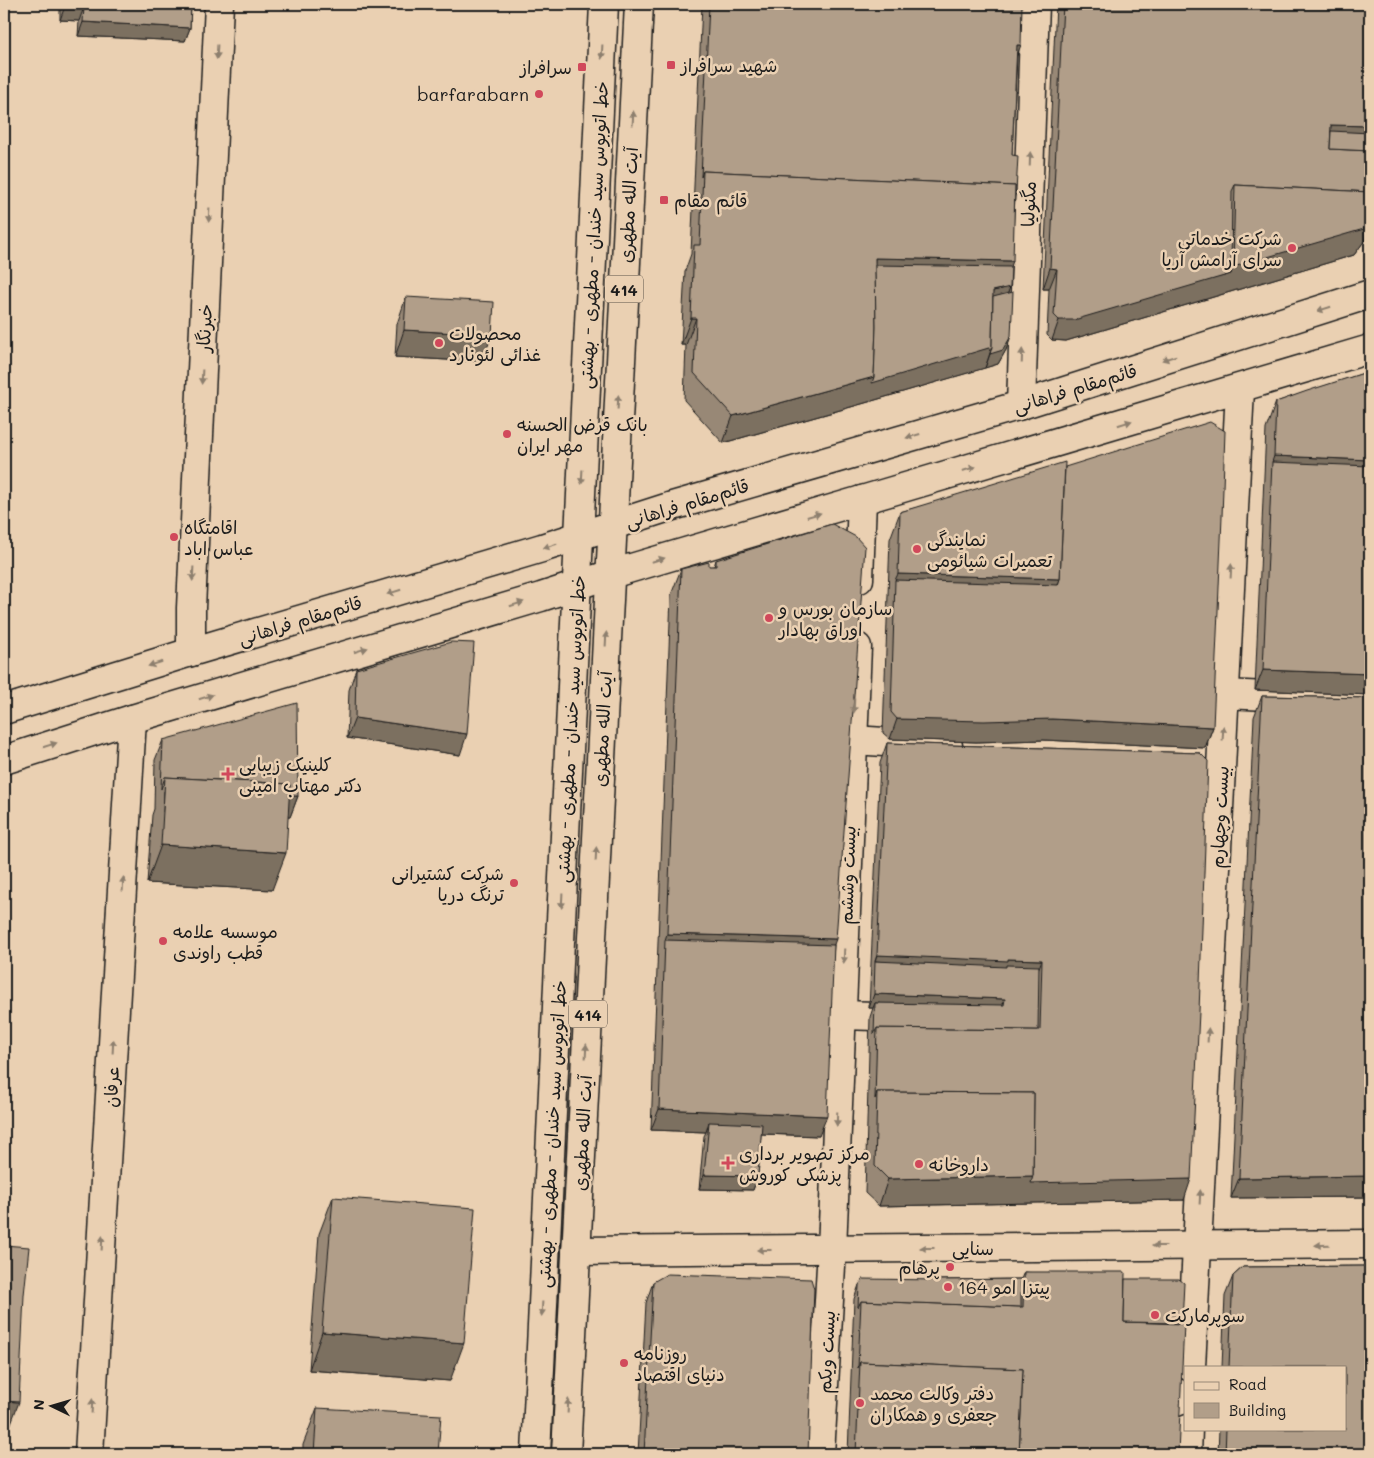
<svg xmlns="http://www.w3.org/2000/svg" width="1374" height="1458" font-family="Mali,'Playpen Sans Arabic',sans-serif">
<rect width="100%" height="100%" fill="#ead0b2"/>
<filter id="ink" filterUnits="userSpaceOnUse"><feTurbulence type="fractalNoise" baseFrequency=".02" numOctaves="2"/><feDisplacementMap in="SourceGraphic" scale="10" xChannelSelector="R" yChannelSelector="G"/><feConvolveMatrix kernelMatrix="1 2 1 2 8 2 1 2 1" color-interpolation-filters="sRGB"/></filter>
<g filter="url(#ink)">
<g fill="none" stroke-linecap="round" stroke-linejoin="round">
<g stroke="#1c1c1c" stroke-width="31">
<g id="minor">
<polyline points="1021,405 1035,4"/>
<polyline points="859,579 862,500"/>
<polyline points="191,652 191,608 219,4"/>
<polyline points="1225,694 1370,701"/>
<polyline points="853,740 948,746"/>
<polyline points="842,1015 908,1017"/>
<polyline points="576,1251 1370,1244"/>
<polyline points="1191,1367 1240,389"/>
<polyline points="89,1454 132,719"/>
<polyline points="536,1454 604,4"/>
<polyline points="820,1454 832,1249 857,647"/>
<polyline points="1187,1454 1188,1429"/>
</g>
</g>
<g stroke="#1c1c1c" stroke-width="31">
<g id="major">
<polyline points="4,710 191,652 542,548 669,507 1021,405 1370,294"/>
<polyline points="4,760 132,719 541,597 611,574 862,500 1370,349"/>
<polyline points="566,1454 639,4"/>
</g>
</g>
<use href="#minor" stroke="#ead0b2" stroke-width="28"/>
<use href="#major" stroke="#ead0b2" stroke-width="28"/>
</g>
<g fill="#988876" stroke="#1c1c1c">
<polygon points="60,4 191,4 190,28 185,41 78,36 79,21 60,20"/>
<polygon points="702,4 1022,4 1017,56 1012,155 1016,192 1015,197 1011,267 1008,293 1006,350 998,364 865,403 723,443 684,400 686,345 681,345 685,271 691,254"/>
<polygon points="1056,4 1370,4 1365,240 1354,255 1066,341 1052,340 1047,335 1049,289 1043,289"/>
<polygon points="406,297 482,362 395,357 397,324"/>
<polygon points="1370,371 1370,695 1255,690 1266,429 1276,402"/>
<polygon points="1065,467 1213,727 1205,748 1044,740 976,742 890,739 883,733 890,539 900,512"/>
<polygon points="716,560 834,945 819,1136 761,1134 758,1176 753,1190 699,1189 704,1136 706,1132 651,1130 671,595 681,569 714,566"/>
<polygon points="356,669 460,755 347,738 349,690"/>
<polygon points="1262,696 1370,698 1370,1197 1231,1198 1254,717"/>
<polygon points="163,740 298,796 290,817 288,817 272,890 147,883 152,815 154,809 155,760"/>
<polygon points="887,743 1200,753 1184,1200 879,1206 865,1193 870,1017 873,1008 869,1008 880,763"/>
<polygon points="333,1197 450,1381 309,1370 319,1234"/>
<polygon points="1370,1266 1370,1454 1218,1454 1219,1429 1345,1429 1345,1367 1222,1367 1225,1296 1233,1276 1243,1267"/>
<polygon points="1024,1272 1125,1279 1178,1454 848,1454 854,1299 859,1285 940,1280 1021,1279"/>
<polygon points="653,1282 808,1454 638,1454 646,1303"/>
<polygon points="317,1408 438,1454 303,1454 303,1445"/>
</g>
<g fill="#7c6f60" stroke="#1c1c1c">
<polygon points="65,6 84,7 79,21 60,20"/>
<polygon points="83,22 190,28 185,41 78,36"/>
<polygon points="1017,45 1021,45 1013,65"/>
<polygon points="1331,125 1370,126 1370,142 1328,145"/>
<polygon points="1370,219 1370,224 1365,240 1354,255 1066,341 1052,340 1059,320 1231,274 1233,267"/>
<polygon points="875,258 1013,261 1003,288 873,285"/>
<polygon points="1050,268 1057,269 1049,289 1043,289"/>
<polygon points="1010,287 1003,307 990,311 993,291"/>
<polygon points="691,318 696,318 686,345 681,345"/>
<polygon points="404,330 492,335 482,362 395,357"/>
<polygon points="1011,336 1006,350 998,364 985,368 990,354"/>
<polygon points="992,347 985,368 865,403 723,443 733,416 874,377"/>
<polygon points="1274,456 1370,460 1370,487 1272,462"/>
<polygon points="898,574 1060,579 1051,606 895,580"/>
<polygon points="1263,670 1370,674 1370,695 1255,690"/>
<polygon points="355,718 467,734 460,755 347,738"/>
<polygon points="897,719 1052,719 1213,727 1205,748 1044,740 976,742 890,739"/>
<polygon points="164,791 298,796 290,817 163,812"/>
<polygon points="161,845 286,853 272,890 147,883"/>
<polygon points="667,934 836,939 826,966 665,940"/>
<polygon points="877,955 1008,959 1042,960 1034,980 875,961"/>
<polygon points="874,994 1005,999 999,1013 875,1003 873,1008 869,1008"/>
<polygon points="659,1109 827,1116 819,1136 708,1132 709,1122 706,1132 651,1130"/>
<polygon points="704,1175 758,1176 753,1190 699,1189"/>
<polygon points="1033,1176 1191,1179 1184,1200 879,1206 888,1179"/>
<polygon points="1370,1176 1370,1197 1231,1198 1239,1178"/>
<polygon points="322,1332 464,1343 450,1381 309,1370"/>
<polygon points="4,1401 19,1402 5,1439 4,1439"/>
</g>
<g fill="#b19e89" stroke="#1c1c1c">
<polygon points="65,4 191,4 190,28 83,22 84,7 65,6"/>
<polygon points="709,4 1022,4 1021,45 1017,45 1012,155 1018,156 1016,192 1015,192 1015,186 703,171 701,177"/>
<polygon points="1063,4 1370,4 1370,126 1331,125 1330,149 1370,151 1370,192 1235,185 1232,191 1231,274 1074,320 1059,320 1054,315 1057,269 1050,268"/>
<polygon points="1331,131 1370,133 1370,151 1330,149"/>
<polygon points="703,171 1015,186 1013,261 875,258 876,327 874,377 733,416 694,373 696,318 691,318 694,245 700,245"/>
<polygon points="1235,185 1370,192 1370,219 1364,229 1233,267"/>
<polygon points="875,265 1011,267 1010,287 993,291 992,347 872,383 874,377 876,327"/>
<polygon points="1013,292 1011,336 1003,350 990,354 992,347 993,297"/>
<polygon points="406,297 494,302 492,335 404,330"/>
<polygon points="1370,371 1370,460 1274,456 1276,402 1307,391"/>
<polygon points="1210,422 1225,431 1222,517 1213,727 1052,719 984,721 897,719 891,712 895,580 1058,585 1060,579 1065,467"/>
<polygon points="1065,462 1060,579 898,574 900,512"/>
<polygon points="1272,462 1370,466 1370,674 1263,670"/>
<polygon points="832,524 856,537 865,547 836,939 667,934 681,569 709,562 709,566 716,566 716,560"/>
<polygon points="451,642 474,643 467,734 355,718 356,669"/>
<polygon points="1262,696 1370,698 1370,1176 1239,1178"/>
<polygon points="297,703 298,796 289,796 290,784 165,777 161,789 163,740"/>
<polygon points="887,743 1200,753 1208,761 1199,1012 1191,1179 1031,1183 1033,1176 1034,1093 877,1092 875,1099 877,1028 1040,1030 1042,960 1008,959 1008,961 877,955"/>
<polygon points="165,777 290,784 286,853 161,845"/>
<polygon points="665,940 834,945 827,1116 659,1109"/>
<polygon points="875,961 1006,967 1006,965 1039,966 1038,1030 877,1028 874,1034 875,1003 1004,1005 1005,999 874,994"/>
<polygon points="877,1092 1034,1093 1033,1176 888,1179 875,1166"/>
<polygon points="709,1122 762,1124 758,1176 704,1175"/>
<polygon points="333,1197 475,1208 464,1343 322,1332"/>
<polygon points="4,1245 29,1247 24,1295 19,1402 4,1401"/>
<polygon points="1370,1266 1370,1454 1225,1454 1226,1429 1345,1429 1345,1367 1229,1367 1233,1276 1243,1267"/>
<polygon points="1024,1272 1125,1272 1124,1322 1184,1324 1178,1454 1019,1454 1023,1369 860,1362 858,1368 861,1301 1023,1307"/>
<polygon points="667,1274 811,1279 814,1289 808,1454 644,1454 653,1282"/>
<polygon points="863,1279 940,1280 1021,1279 1021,1307 861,1301 858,1307 859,1285"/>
<polygon points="1125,1279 1179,1279 1184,1283 1182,1323 1124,1322"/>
<polygon points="860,1362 1023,1369 1019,1454 856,1454"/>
<polygon points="317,1408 441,1415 438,1454 314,1454"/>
</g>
<defs><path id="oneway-solid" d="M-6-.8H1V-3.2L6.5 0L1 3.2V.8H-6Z" transform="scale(1.25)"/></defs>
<g fill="#8d7f6e">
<use href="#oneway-solid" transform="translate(217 52) rotate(93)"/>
<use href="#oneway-solid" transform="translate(602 52) rotate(93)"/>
<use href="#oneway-solid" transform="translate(633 118) rotate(-87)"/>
<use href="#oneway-solid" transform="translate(1030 159) rotate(-88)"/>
<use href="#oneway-solid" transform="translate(209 215) rotate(93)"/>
<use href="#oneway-solid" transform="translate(1324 309) rotate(162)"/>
<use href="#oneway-solid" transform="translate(1022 356) rotate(-88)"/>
<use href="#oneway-solid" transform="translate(1169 358) rotate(162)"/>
<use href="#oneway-solid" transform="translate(202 377) rotate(93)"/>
<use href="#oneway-solid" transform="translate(618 402) rotate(-87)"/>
<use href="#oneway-solid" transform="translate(1125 423) rotate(-17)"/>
<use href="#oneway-solid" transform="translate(913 436) rotate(164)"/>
<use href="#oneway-solid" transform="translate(969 469) rotate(-17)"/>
<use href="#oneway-solid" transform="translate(582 477) rotate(93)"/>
<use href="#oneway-solid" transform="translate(814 515) rotate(-16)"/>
<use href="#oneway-solid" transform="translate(550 546) rotate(163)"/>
<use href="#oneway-solid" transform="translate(658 560) rotate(-16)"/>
<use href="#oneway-solid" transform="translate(1231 571) rotate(-87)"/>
<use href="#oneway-solid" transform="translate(193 574) rotate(93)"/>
<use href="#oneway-solid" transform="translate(394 592) rotate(163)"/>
<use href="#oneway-solid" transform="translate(517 604) rotate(-17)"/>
<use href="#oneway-solid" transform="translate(606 639) rotate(-87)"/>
<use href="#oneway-solid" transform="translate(361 650) rotate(-17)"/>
<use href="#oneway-solid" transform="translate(155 664) rotate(163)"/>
<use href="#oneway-solid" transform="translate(206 697) rotate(-17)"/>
<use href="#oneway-solid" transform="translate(854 706) rotate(92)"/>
<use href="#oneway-solid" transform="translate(1223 733) rotate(-87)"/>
<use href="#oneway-solid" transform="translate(50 745) rotate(-18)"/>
<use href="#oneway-solid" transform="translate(596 854) rotate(-87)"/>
<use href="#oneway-solid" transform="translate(123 884) rotate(-87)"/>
<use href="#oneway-solid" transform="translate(562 901) rotate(93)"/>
<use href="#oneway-solid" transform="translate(844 956) rotate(92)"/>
<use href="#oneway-solid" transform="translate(1208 1035) rotate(-87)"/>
<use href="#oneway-solid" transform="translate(113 1046) rotate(-87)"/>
<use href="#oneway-solid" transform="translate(586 1051) rotate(-87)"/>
<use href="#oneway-solid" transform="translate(837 1119) rotate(92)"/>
<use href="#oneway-solid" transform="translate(1200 1197) rotate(-87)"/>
<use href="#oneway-solid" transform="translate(102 1243) rotate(-87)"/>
<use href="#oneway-solid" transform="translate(1322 1245) rotate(179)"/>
<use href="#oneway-solid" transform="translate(1159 1246) rotate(180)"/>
<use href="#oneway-solid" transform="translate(927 1248) rotate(180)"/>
<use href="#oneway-solid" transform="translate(764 1250) rotate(180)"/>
<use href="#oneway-solid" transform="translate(542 1309) rotate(93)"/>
<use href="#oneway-solid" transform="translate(92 1406) rotate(-87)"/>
<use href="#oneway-solid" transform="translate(568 1406) rotate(-87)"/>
</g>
</g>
<g fill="#d1495b" stroke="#ead0b2" stroke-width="2">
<rect x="666" y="60" width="10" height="10" rx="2.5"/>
<rect x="577" y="62" width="10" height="10" rx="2.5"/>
<circle cx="539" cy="94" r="5"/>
<rect x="659" y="195" width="10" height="10" rx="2.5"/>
<circle cx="1292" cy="248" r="5"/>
<circle cx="439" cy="343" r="5"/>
<circle cx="507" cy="434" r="5"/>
<circle cx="174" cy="537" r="5"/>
<circle cx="917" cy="549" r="5"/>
<circle cx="769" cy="618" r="5"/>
<path d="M225.5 766.5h5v5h5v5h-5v5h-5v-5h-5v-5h5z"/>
<circle cx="514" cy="883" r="5"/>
<circle cx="163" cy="941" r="5"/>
<path d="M725.5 1155.5h5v5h5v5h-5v5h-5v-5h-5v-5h5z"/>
<circle cx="919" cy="1164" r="5"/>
<circle cx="950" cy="1267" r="5"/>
<circle cx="948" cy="1287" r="5"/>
<circle cx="1155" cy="1315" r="5"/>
<circle cx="624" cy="1363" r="5"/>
<circle cx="860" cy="1403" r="5"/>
</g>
<g text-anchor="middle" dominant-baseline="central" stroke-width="5" stroke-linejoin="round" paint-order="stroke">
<g fill="#ead0b2" stroke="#5a5249" stroke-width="1">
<rect x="605" y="275.5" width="38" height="27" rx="4"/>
<rect x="569" y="1000.5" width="38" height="27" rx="4"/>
</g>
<g font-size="16" font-weight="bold" fill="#1c1c1c">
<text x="624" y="289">414</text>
<text x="588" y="1014">414</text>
</g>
<g font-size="18" fill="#1c1c1c" stroke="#ead0b2" text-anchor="start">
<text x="681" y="65">شهید سرافراز</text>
<text x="572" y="67" text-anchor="end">سرافراز</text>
<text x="529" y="94" text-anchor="end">barfarabarn</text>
<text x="674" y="200">قائم مقام</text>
<text x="1282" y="238" text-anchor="end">شرکت خدماتی<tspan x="1282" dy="21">سرای آرامش آریا</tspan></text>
<text x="449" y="333">محصولات<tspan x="449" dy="21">غذائی لئونارد</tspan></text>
<text x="517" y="424">بانک قرض الحسنه<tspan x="517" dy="21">مهر ایران</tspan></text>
<text x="184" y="527">اقامتگاه<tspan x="184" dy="21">عباس اباد</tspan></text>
<text x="927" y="539">نمایندگی<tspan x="927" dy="21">تعمیرات شیائومی</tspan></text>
<text x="779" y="608">سازمان بورس و<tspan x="779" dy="21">اوراق بهادار</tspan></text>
<text x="239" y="764">کلینیک زیبایی<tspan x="239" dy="21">دکتر مهتاب امینی</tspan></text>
<text x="504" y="873" text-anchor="end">شرکت کشتیرانی<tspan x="504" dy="21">ترنگ دریا</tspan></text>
<text x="173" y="931">موسسه علامه<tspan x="173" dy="21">قطب راوندی</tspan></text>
<text x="739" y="1153">مرکز تصویر برداری<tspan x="739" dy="21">پزشکی کوروش</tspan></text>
<text x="929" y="1164">داروخانه</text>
<text x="940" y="1267" text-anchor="end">پرهام</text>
<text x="958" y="1287">پیتزا امو 164</text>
<text x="1165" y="1315">سوپرمارکت</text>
<text x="634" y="1353">روزنامه<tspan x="634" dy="21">دنیای اقتصاد</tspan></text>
<text x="870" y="1393">دفتر وکالت محمد<tspan x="870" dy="21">جعفری و همکاران</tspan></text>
</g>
<g font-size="18" fill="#1c1c1c" stroke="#ead0b2">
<text transform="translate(1028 204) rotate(-88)">مگنولیا</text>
<text transform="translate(628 205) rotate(-87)">آیت الله مطهری</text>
<text transform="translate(593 235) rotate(-87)">خط اتوبوس سید خندان - مطهری - بهشتی</text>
<text transform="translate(204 328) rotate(-87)">خبرنگار</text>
<text transform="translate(1075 388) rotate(-17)">قائم‌مقام فراهانی</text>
<text transform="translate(687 503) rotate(-17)">قائم‌مقام فراهانی</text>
<text transform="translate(300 620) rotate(-17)">قائم‌مقام فراهانی</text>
<text transform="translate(570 729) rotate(-87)">خط اتوبوس سید خندان - مطهری - بهشتی</text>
<text transform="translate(602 729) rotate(-87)">آیت الله مطهری</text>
<text transform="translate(1219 817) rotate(-87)">بیست وچهارم</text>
<text transform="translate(847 875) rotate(-88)">بیست وششم</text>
<text transform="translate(111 1087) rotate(-87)">عرفان</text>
<text transform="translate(582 1133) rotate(-87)">آیت الله مطهری</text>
<text transform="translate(551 1134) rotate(-87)">خط اتوبوس سید خندان - مطهری - بهشتی</text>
<text x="973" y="1248">سنایی</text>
<text transform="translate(826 1352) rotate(-87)">بیست ویکم</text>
</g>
</g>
<rect width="1374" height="1458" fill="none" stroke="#ead0b2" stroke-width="20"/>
<rect x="10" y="10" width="1354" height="1438" fill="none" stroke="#1c1c1c" stroke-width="2" filter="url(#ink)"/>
<rect x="1184" y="1366" width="162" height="65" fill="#ead0b2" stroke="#988876"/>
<rect x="1194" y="1382" width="25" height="8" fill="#ead0b2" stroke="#988876"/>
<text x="1229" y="1390" font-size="15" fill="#1c1c1c">Road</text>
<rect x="1194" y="1403" width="25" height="15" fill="#b19e89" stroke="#988876"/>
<text x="1229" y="1416" font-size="15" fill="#1c1c1c">Building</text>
<g transform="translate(52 1406) rotate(275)" stroke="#ead0b2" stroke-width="4" paint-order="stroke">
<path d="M0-4L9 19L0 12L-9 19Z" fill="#1c1c1c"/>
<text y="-8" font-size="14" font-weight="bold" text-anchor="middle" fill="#1c1c1c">N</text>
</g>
</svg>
